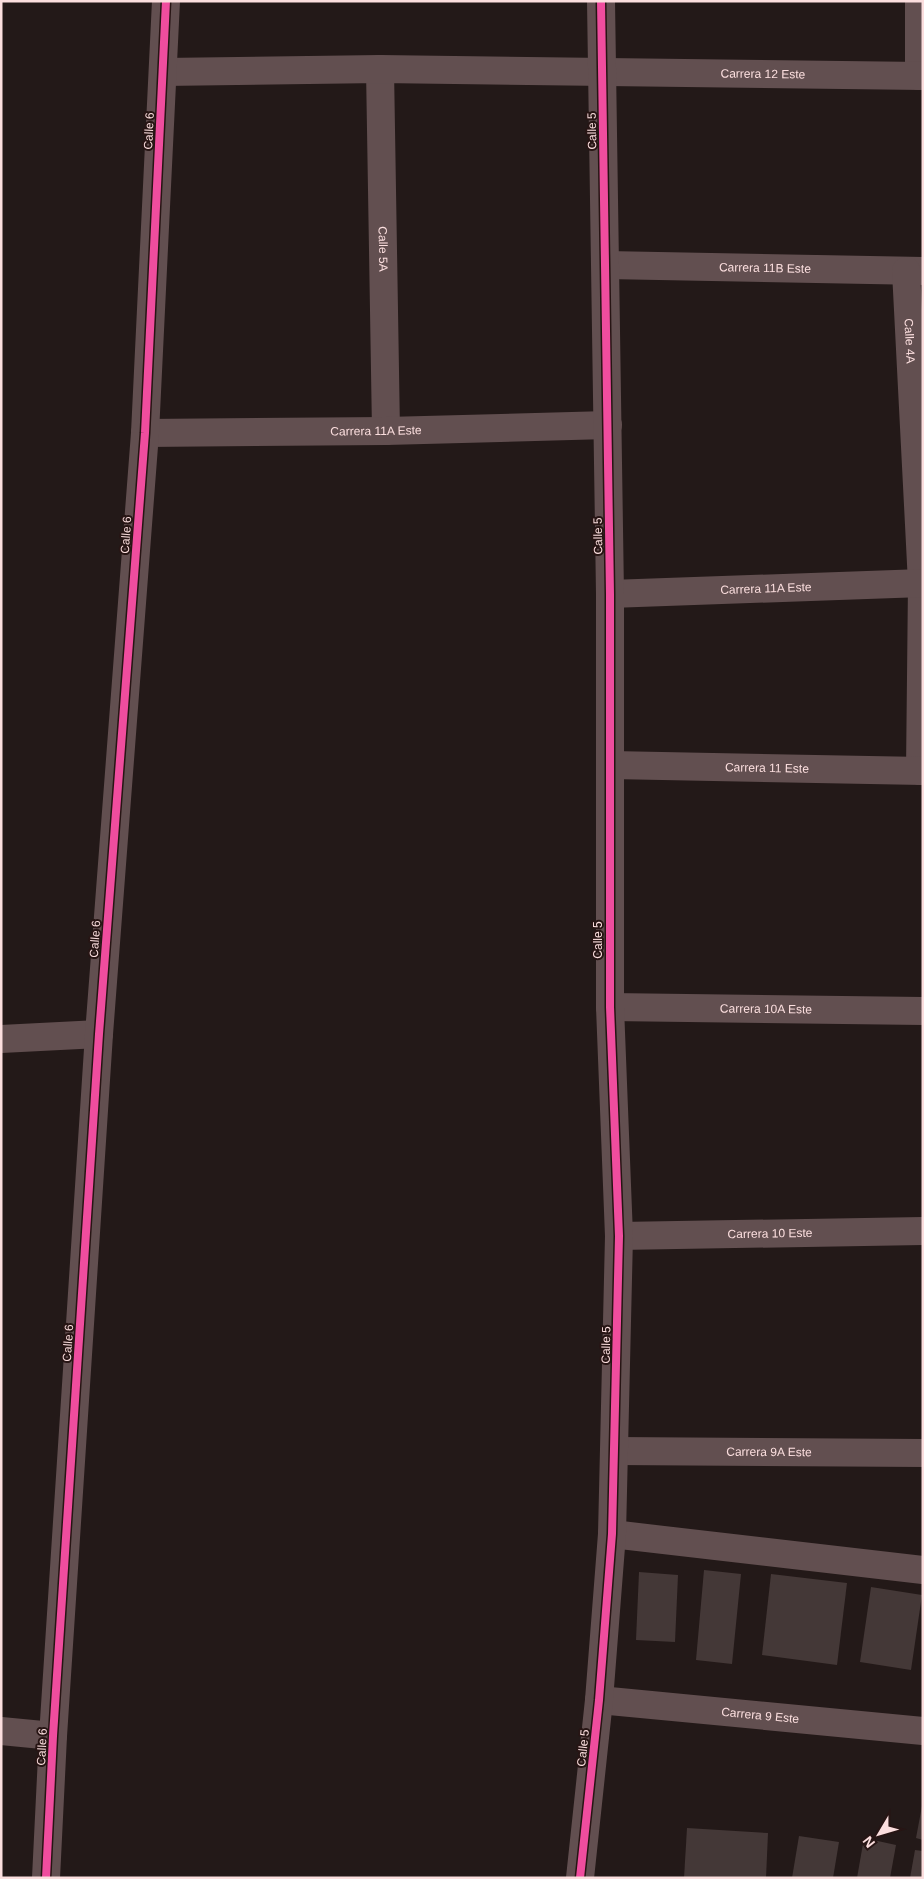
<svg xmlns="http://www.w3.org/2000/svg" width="924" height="1879" font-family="Helvetica,sans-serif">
<rect width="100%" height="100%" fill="#231918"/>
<g fill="#443837">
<polygon points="704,1570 741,1574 732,1664 696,1660"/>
<polygon points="639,1572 678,1575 675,1642 636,1640"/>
<polygon points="771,1574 847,1583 837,1665 762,1655"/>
<polygon points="871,1587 922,1595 911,1670 860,1662"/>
<polygon points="922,1806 923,1806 923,1840 916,1838"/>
<polygon points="687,1828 768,1833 766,1878 684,1878"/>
<polygon points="799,1836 839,1842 833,1878 792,1878"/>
<polygon points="864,1838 896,1845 890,1878 857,1878"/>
<polygon points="915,1850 923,1851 923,1878 910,1878"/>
</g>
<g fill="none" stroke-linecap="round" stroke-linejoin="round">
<g stroke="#624f50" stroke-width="28">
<polyline points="919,1 919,76"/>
<path id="s1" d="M380,69L386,431"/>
<path id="s2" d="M163,72L380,69L923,76"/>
<path id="s3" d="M606,265L923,271"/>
<path id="s4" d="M906,271L922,583L920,771"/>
<path id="s5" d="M145,433L386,431L608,425"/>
<path id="s6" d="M610,594L923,583"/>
<path id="s7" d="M611,765L923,771"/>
<path id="s8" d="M610,1007L923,1011"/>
<polyline points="1,1039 99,1034"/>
<path id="s9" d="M619,1236L923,1231"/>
<path id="s10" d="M615,1451L923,1453"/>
<polyline points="612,1534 923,1570"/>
<path id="s11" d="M599,1700L923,1731"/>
<polyline points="1,1731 53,1736"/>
<polyline points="46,1878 53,1736 99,1034 145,433 166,1"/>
<polyline points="580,1878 599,1700 612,1534 619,1236 610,1007 610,594 601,1"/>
</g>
<g stroke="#271514" stroke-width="11">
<g id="cycleway">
<polyline points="46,1878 53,1736 99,1034 145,433 166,1"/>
<polyline points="580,1878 599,1700 612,1534 619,1236 610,1007 610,594 601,1"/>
</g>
</g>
<use href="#cycleway" stroke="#ef4d9e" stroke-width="8"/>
</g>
<g text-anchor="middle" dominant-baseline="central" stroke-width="4" stroke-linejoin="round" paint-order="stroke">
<g font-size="12" fill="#fbdede" stroke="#271514">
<text stroke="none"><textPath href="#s2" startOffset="600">Carrera 12 Este</textPath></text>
<text transform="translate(149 131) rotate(-87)">Calle 6</text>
<text transform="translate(592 131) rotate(-91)">Calle 5</text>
<text stroke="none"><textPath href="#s1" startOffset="180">Calle 5A</textPath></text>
<text stroke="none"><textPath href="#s3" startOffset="159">Carrera 11B Este</textPath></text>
<text stroke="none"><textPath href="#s4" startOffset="70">Calle 4A</textPath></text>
<text stroke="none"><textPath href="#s5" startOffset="231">Carrera 11A Este</textPath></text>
<text transform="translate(126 535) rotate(-86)">Calle 6</text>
<text transform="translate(598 536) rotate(-91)">Calle 5</text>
<text stroke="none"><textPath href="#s6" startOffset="156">Carrera 11A Este</textPath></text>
<text stroke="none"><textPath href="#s7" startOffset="156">Carrera 11 Este</textPath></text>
<text transform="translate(95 939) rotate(-86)">Calle 6</text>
<text transform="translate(598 940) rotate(-90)">Calle 5</text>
<text stroke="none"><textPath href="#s8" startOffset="156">Carrera 10A Este</textPath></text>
<text stroke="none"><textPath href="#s9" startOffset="151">Carrera 10 Este</textPath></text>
<text transform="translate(68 1343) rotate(-86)">Calle 6</text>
<text transform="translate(606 1345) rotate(-89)">Calle 5</text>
<text stroke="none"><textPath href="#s10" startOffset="154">Carrera 9A Este</textPath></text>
<text stroke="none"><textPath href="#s11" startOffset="162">Carrera 9 Este</textPath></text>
<text transform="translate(42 1747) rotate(-87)">Calle 6</text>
<text transform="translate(583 1748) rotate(-84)">Calle 5</text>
</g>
</g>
<rect width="924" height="1879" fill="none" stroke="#fbdede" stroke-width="5"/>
<g transform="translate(879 1834) rotate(232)" stroke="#271514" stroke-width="4" paint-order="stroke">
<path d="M0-4L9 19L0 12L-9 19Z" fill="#fbdede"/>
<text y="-8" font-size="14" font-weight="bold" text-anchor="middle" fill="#fbdede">N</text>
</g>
</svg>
